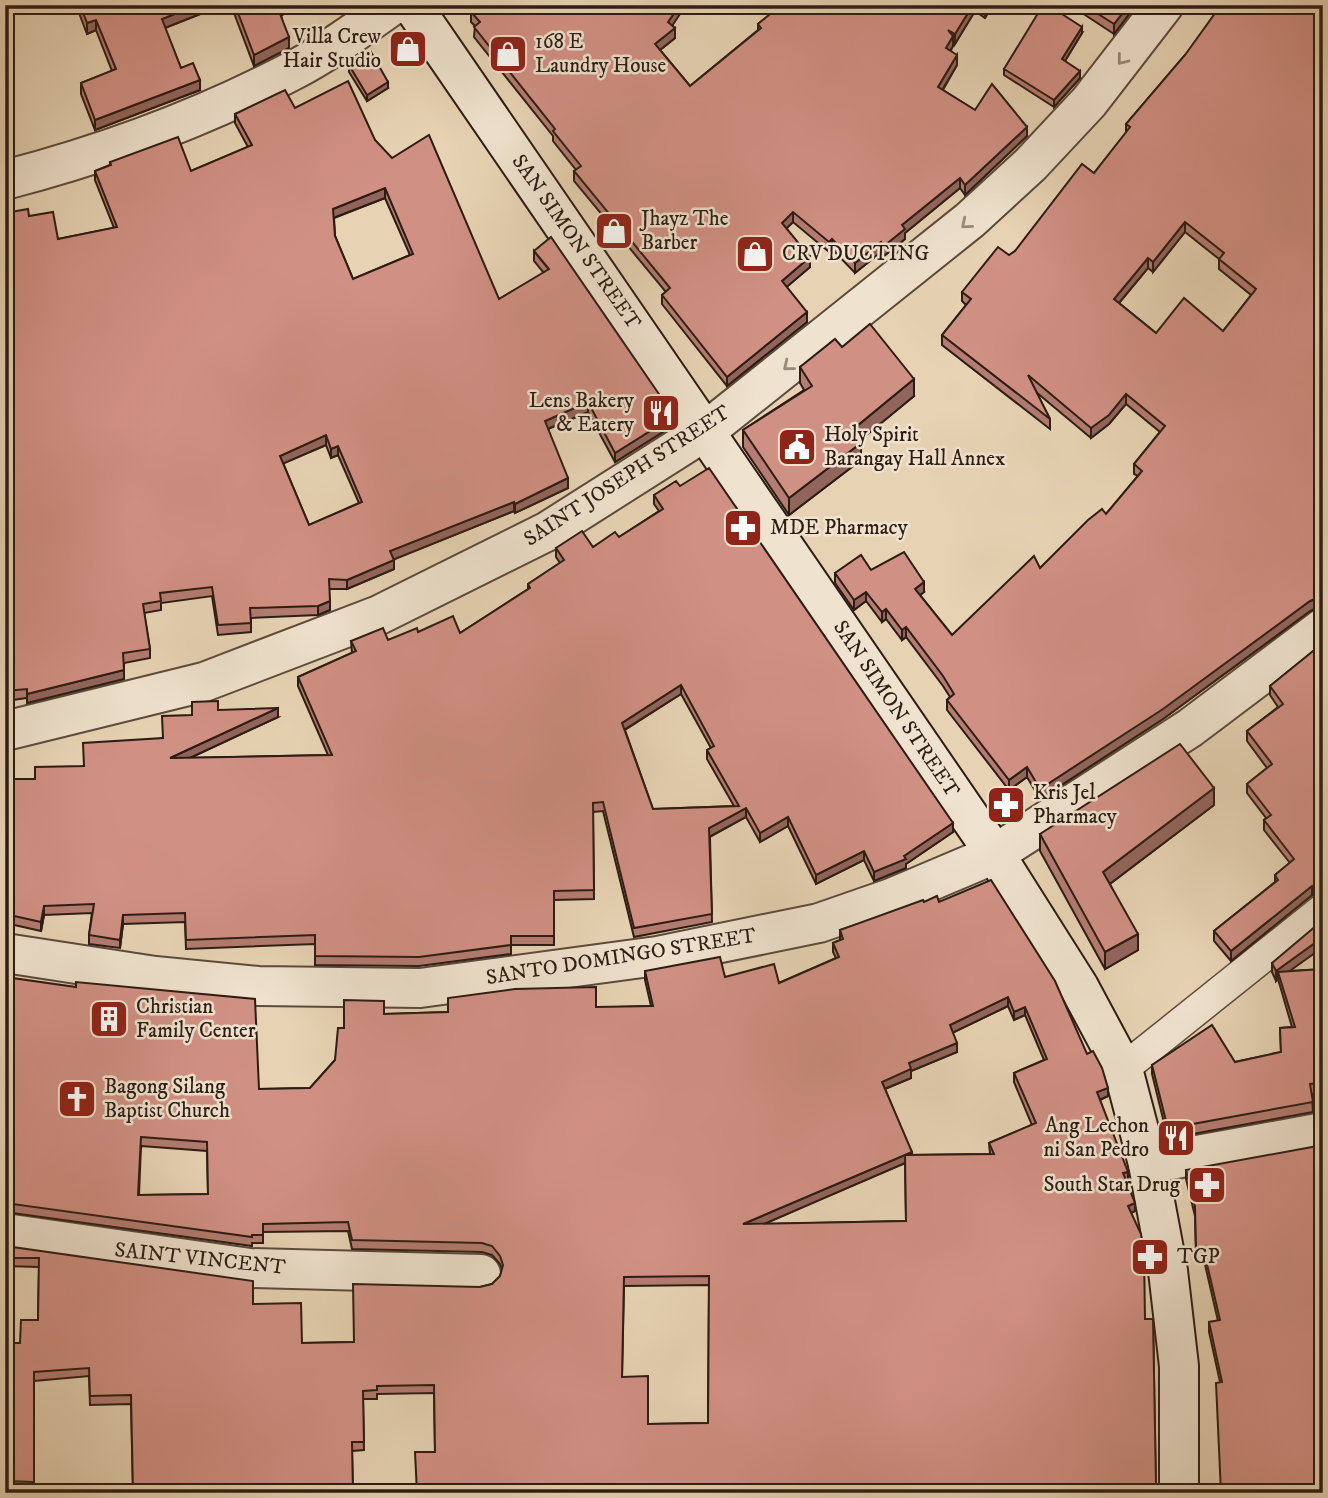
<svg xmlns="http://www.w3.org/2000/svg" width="1328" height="1498" font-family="'IM FELL DW Pica',serif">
<rect width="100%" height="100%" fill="#e7d3b4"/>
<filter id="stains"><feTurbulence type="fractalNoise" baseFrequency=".00286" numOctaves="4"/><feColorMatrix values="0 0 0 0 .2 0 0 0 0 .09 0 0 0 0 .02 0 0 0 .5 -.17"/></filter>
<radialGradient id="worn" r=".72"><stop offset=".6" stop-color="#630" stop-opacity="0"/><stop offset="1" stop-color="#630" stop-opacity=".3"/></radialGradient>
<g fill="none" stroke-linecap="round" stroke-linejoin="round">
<g stroke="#5c4a3b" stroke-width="33">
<polyline id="pedestrian" points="1123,1069 1323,909"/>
</g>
<g stroke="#5c4a3b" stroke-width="42">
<g id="minor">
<polyline points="5,731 204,682 379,615 548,531 707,430"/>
<polyline points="5,953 155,976 258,986 420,988 657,956 819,923 891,898 995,854 1190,728 1323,628"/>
<polyline points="1148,1164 1323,1132"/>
<polyline points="5,1233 250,1268 481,1274"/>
</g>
</g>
<g stroke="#5c4a3b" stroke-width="42">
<g id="tertiary">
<path d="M5,180C105,154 203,118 294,70C329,52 361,27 393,5"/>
<polyline points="707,430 970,220 1031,164 1089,102 1164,5"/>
</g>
</g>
<g stroke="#2d1c13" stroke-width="42">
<polyline id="secondary" points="412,5 995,854 1079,987 1123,1069 1148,1164 1168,1271 1179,1366 1179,1493"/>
</g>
<use href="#pedestrian" stroke="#efe2ce" stroke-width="30"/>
<use href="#minor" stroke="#efe2ce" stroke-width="38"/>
<use href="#tertiary" stroke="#efe2ce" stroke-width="38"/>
<use href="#secondary" stroke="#efe2ce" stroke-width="38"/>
</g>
<g fill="#b47c72" stroke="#2d1c13" stroke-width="2" fill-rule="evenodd">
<polygon points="76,5 223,5 165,28 181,68 200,90 95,130 81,94 81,83 112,71 96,30 87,34"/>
<polygon points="231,5 306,5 281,15 289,48 254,66"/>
<polygon points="774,5 992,5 985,18 975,11 955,44 953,43 953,46 951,50 957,65 943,90 975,110 1027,136 965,195 960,188 905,233 905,239 884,256 881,252 855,273 832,249 829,252 793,222 786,228 810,267 786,287 807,322 727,386 662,304 662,295 666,292 574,181 574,171 576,170 553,141 553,136 474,37 475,26 471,22 471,12 547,9 673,26 675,38 660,50 690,86 758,30 758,24 777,9"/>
<polygon points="1076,5 1136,5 1114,34 1076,9"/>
<path d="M1323,5V607L1320,606L1310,611L1163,719L1040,799L1027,777L1009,790L947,710V700L950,697L943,686L906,637L902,640L886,619L882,622L866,601L854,610L835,583V573L871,570L924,592L920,595L952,635L1040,568L1106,514L1138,476L1134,474V464L1160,432L1126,404L1109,424L1091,438L1036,392L1050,419V429L942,345V335L966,305L962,301V292L1015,251L1094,173L1126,133V124L1185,55ZM1185,232L1219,259V269L1251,295L1223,331L1156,333L1119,303L1148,268L1153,272Z"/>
<polygon points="1082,33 1065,61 1080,78 1054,107 1004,75 1004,69"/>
<polygon points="349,65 388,88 367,101 349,72"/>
<path d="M295,108L375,140L499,299L544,273L534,261V251L674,425L615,462L588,412L548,429L568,488L515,513L514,511L394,559V569L347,589H329L330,610L318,615L251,618V632L218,635L212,596L161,603V610L144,613L150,649V658L124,663V679L27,703V698L5,701V213L29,216L58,239L114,228L95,180V171L110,165V162L191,171L248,147L235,123V114ZM385,198L410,255L353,279L335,236L334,218ZM326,445L331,458L338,455L359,503L309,525L283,463Z"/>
<polygon points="842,347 914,396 859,441 861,460 789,515 743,447 743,430 804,390 800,383 800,367"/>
<path d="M680,486L953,832L906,864V868L874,881L864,860L816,884L788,826L760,842L746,817L710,837L712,922L634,937L603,811L593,812L594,899L554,900V945H511V954L419,966L315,965V944L186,949L185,922L123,924L120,948L89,944V935L92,913L44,915L41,931L5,923V779H35L83,766L162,738L192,715L218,710L278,717L190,758L328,755L298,686V677L352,653L351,641L388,640L418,632L460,633L528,589V584L560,563L556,557V548L593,547L619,537L659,511L654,504V495ZM681,694L711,748L707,750V759L734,806L653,809L625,730Z"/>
<polygon points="1323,643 1323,894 1312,895 1231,961 1214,941 1214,931 1275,882 1275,875 1290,863 1264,830 1264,820 1266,818 1247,793 1247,784 1267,768 1247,741 1247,731 1278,707 1270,695 1270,686"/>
<polygon points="1214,805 1110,884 1138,950 1105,969 1040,851 1040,834"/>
<path d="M924,902H939L1087,1054L1108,1096L1100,1100L1128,1180L1126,1181L1135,1211L1131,1213L1145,1319H1153L1156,1493H417L435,1452L434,1393L377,1394V1399H363L364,1450L352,1451L353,1493H133L131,1404L90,1405L89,1376L34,1381V1490L5,1489V1343H20L38,1320L39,1267L5,1266V1246L253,1304L302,1343L354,1342L480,1287L492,1284L500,1276L502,1269L500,1264L492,1255L482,1252L352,1249L348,1231L263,1232V1243H252V1246L5,1212V977L259,1089L310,1088L335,1060L344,1028L384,1014L651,1006L645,980V971L779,983L836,958L833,952V943L840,940V930ZM1008,1006L1014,1020L1025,1015L1044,1060L1014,1073V1082L1032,1125L989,1143L990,1154L912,1155L885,1089L911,1078V1071L957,1052L952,1033ZM141,1146L207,1151L208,1194L139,1195ZM905,1163L906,1221L764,1224L816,1201ZM709,1285L708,1423L648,1424L622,1377L624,1286Z"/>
<polygon points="1323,947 1289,971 1323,969 1323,1092 1312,1094 1313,1112 1176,1137 1175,1133 1167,1135 1152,1074 1152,1065 1235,1062 1281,1052 1280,1028 1292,1027 1278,979 1276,981 1272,972 1272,963"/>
<polygon points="1186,1170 1323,1493 1220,1382 1209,1332 1209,1322 1218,1321 1203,1256 1196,1257 1195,1216 1186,1179"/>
</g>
<g fill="#92655c" stroke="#2d1c13" stroke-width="2">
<polygon points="197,5 223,5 162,29 162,19"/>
<polygon points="279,5 306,5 277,17 277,6"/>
<polygon points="680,5 686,5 668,32 668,22"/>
<polygon points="973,5 975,5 975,11 955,44 955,34"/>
<polygon points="986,5 992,5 985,18 985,8"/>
<polygon points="1129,5 1136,5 1114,34 1114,24"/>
<polygon points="96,20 96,30 87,34 87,23"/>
<polygon points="1082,27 1082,33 1062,66 1062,59"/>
<polygon points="675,28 675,38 655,54 655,44"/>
<polygon points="953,36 953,46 946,57 946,48"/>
<polygon points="289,37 289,48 254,66 254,55"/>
<polygon points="957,55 957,65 938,97 938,87"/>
<polygon points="1080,71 1080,78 1054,107 1054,100"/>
<polygon points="200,80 200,90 95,130 95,120"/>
<polygon points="388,82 388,88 367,101 367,95"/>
<polygon points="11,125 11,135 5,138 5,128"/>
<polygon points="1027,127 1027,136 965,195 965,185"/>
<polygon points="960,178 960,188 905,233 905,239 884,256 884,246 902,225"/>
<polygon points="385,188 385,198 333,218 333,209"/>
<polygon points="793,212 793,222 782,233 782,223"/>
<polygon points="1185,222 1185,232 1153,272 1153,262"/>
<polygon points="832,239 832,249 829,252 829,242"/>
<polygon points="881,242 881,252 855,273 855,263"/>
<polygon points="810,257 810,267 782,291 782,281"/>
<polygon points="1148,258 1148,268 1114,309 1114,299"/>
<polygon points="807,312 807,322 727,386 727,377"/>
<polygon points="914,379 914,396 851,448 851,431"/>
<polygon points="1126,394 1126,404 1109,424 1091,438 1091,428"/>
<polygon points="588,402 588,412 545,430 545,421"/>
<polygon points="674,416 674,425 615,462 615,453"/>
<polygon points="326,435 326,445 280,465 280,456"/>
<polygon points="861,443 861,460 789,515 789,498"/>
<polygon points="338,446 338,455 331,458 331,449"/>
<polygon points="568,478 568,488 515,513 515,504"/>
<polygon points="514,502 514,511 390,561 390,551"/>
<polygon points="394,560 394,569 347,589 347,580"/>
<polygon points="924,582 924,592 915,599 915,589"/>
<polygon points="866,592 866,601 854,610 854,600"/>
<polygon points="1320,597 1320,606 1310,611 1163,719 1040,799 1040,789 1310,601"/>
<polygon points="330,601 330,610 318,615 318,606"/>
<polygon points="886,609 886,619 882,622 882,612"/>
<polygon points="906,627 906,637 902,640 902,630"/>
<polygon points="124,670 124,679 27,703 27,694"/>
<polygon points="681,685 681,694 622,731 622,723"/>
<polygon points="278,708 278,717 170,767 170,758"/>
<polygon points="1027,767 1027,777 1009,790 1009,780"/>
<polygon points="1214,788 1214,805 1103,889 1103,872"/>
<polygon points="746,808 746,817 709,837 709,828"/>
<polygon points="788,817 788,826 760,842 760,833"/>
<polygon points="953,823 953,832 906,864 906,868 874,881 874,872 904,856"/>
<polygon points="864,851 864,860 816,884 816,875"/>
<polygon points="1312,886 1312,895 1231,961 1231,951"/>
<polygon points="44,906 44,915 41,931 41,922"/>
<polygon points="123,915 123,924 120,948 120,940"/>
<polygon points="1138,934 1138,950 1105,969 1105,952"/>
<polygon points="1323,937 1323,947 1280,978 1278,972 1278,979 1276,981 1276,971"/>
<polygon points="1008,997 1008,1006 950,1034 950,1025"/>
<polygon points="1025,1007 1025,1015 1014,1020 1014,1012"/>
<polygon points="957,1043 957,1052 911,1071 911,1078 882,1090 882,1082 909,1063"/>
<polygon points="1108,1088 1108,1096 1097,1101 1097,1092"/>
<polygon points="1175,1123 1175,1133 1167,1135 1167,1125"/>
<polygon points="912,1152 912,1160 743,1233 743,1224"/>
<polygon points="1128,1172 1128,1180 1123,1182 1123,1173"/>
<polygon points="1135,1203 1135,1211 1128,1214 1128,1206"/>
</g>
<g fill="#d19084" stroke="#2d1c13" stroke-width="2" fill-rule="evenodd">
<polygon points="80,5 197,5 162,19 181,68 193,63 200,80 95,120 81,83 116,69 96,20 87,23"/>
<polygon points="235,5 279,5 277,6 289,37 254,55"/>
<polygon points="479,5 544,5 547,9 551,5 680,5 668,22 675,28 655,44 690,86 761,28 758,24 781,5 973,5 955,34 948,30 953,36 946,48 957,55 938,87 975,110 992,84 1027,127 965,185 960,178 902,225 905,229 884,246 881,242 855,263 832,239 829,242 793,212 782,223 810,257 782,281 807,312 727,377 662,295 670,288 574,171 581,166 553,131 555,129 474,27 480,22 471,12"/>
<polygon points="1043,5 1048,5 1082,27 1062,59 1080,71 1054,100 1004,69"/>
<polygon points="1084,5 1129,5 1114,24"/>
<path d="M1221,5H1323V597H1320L1310,601L1163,709L1040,789L1027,767L1009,780L947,700L954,694L943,676L906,627L902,630L886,609L882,612L866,592L854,600L835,573L861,555L871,570L904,552L924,582L915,589L952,635L1034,556L1040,568L1088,520L1102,509L1106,514L1142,471L1134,464L1165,426L1126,394L1109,415L1091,428L1028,375L1050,419L942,335L971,299L962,292L998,247L1009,255L1015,251L1082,164L1094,173L1130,127L1126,124L1185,55ZM1185,222L1224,253L1219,259L1256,289L1223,331L1184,298L1156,333L1114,299L1148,258L1153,262Z"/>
<polygon points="371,52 388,82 367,95 349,65"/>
<path d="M348,81L375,140L392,158L429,135L499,299L549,269L534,251L551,237L674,416L615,453L588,402L545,421L568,478L515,504L514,502L390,551L394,560L347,580L329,579L330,601L318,606L250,608L251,623L218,625L212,587L160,593L161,601L143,604L150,649L123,653L124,670L27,694V689L5,691V213L28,209L29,216L53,212L58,239L117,227L95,171L111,165L110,162L178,137L191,171L252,145L235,114L285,90L295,108ZM385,188L413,254L353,279L335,236L333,209ZM326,435L331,449L338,446L362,502L309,525L280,456Z"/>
<polygon points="5,114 11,125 5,128"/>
<polygon points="870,324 914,379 851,431 861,443 789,498 743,430 812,386 800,367 835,339 842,347"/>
<path d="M709,468L953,823L904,856L906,859L874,872L864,851L816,875L788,817L760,833L746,808L709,828L712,914L634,928L603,802L593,803L594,890L554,891V936H511V945L419,957L315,956V935L186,940L185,913L123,915L120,940L89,935L94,904L44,906L41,922L5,914V779H35V767L84,766L83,743L163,738L162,716L192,715V702L218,701V710L278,708L170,758L332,755L298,677L356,651L351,641L383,628L388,640L417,628L418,632L453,616L460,633L530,588L528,584L564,560L556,548L582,531L593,547L615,532L619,537L663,509L654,495L676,481L680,486ZM681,685L714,746L707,750L739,806L653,809L622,723Z"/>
<polygon points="1323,643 1323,884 1312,886 1231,951 1214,931 1278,880 1275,875 1294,859 1264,820 1271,815 1247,784 1272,764 1247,731 1283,704 1270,686"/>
<polygon points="1180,744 1214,788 1103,872 1138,934 1105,952 1040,834"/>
<path d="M991,880L1055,981L1087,1054L1093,1051L1102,1068L1108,1088L1097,1092L1128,1172L1123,1173L1135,1203L1128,1206L1141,1234L1144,1254L1145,1319H1153L1156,1485H1149V1493H417L415,1452H435L434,1385L377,1386V1390L363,1391L364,1442H352L353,1493H305V1490L133,1491L131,1395L90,1396L89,1368L34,1372V1482L5,1481V1343H20L21,1320H38L39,1258H5V1246L253,1281V1304L301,1303L302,1343L354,1342L353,1284L480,1287L492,1284L500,1276L503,1265L500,1256L492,1246L482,1243L352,1240L348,1222L263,1224V1235H252V1237L5,1203V977L76,987V982L255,999L259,1089L310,1088L335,1060L338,1028H344V1000L384,1001V1014L448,1012V998L515,989L596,987V1007L653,1006L645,971L720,957L725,977L774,964L779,983L839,957L833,943L843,939L840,930L923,900L924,902L937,896L939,902ZM1008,997L1014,1012L1025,1007L1047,1059L1014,1073L1036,1123L989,1143L994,1154L905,1155L906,1221L743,1224L912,1152L882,1082L911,1069L909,1063L957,1043L950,1025ZM141,1137L207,1142L208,1194L138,1195ZM709,1276L708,1423L648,1424V1376L622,1377L624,1277Z"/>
<polygon points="1323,920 1323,937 1276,971 1272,963"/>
<polygon points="1323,969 1323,1083 1310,1084 1313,1102 1176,1127 1175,1123 1167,1125 1152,1065 1212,1025 1235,1062 1281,1052 1280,1028 1295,1027 1278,972"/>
<polygon points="1323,1145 1323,1493 1221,1493 1216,1383 1222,1382 1209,1322 1220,1320 1203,1247 1196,1247 1195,1207 1186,1170"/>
</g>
<defs><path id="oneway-chevron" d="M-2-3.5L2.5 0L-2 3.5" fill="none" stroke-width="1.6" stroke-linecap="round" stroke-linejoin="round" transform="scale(1.75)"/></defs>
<g stroke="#98897a">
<use href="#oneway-chevron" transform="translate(1122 60) rotate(128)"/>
<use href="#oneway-chevron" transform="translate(966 224) rotate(140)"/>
<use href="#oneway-chevron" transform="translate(788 366) rotate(141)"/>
</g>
<defs>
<g id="shop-square" transform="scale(2.0125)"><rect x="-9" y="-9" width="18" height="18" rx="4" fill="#8f2418" stroke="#efe2ce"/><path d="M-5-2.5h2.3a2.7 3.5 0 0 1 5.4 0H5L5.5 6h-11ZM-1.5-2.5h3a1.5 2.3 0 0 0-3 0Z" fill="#fff"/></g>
<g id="restaurant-square" transform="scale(2.0125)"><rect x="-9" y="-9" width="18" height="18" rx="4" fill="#8f2418" stroke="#efe2ce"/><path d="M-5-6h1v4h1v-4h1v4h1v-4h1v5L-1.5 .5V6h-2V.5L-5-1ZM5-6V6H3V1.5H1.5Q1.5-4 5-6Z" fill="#fff"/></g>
<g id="civic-square" transform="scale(2.0125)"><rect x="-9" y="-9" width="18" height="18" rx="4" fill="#8f2418" stroke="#efe2ce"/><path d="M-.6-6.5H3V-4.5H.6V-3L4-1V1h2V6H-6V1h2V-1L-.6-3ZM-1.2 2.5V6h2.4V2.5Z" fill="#fff"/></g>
<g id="pharmacy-square" transform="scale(2.0125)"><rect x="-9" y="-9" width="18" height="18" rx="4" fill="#8f2418" stroke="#efe2ce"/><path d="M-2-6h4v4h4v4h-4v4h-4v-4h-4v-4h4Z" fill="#fff"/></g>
<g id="building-square" transform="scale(2.0125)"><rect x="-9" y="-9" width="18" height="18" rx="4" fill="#8f2418" stroke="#efe2ce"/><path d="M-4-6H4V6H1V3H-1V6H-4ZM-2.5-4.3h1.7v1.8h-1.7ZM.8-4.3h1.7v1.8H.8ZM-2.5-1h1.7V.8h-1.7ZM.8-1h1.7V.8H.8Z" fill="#fff"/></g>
<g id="church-square" transform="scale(2.0125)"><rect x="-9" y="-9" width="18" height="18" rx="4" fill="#8f2418" stroke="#efe2ce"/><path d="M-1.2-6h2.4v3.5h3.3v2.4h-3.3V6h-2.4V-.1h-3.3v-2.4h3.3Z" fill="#fff"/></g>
</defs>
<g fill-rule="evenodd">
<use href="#shop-square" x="408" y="49"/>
<use href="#shop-square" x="508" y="54"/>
<use href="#shop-square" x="614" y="231"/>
<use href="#shop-square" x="755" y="254"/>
<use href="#restaurant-square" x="661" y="413"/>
<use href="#civic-square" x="797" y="447"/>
<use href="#pharmacy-square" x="743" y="528"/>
<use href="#pharmacy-square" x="1006" y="805"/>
<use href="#building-square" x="109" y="1019"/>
<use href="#church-square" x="77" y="1099"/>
<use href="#restaurant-square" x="1176" y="1138"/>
<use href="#pharmacy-square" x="1207" y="1185"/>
<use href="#pharmacy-square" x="1150" y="1257"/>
</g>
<g text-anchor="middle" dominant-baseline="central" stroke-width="5" stroke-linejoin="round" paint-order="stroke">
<g font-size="21" fill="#2d1c13" stroke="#efe2ce" text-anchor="start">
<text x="381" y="37" text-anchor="end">Villa Crew<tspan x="381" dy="24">Hair Studio</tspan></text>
<text x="535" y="42">168 E<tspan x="535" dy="24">Laundry House</tspan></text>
<text x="641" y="219">Jhayz The<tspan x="641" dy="24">Barber</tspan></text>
<text x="782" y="254">CRV DUCTING</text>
<text x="634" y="401" text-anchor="end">Lens Bakery<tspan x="634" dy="24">&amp; Eatery</tspan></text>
<text x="824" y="435">Holy Spirit<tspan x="824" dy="24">Barangay Hall Annex</tspan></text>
<text x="770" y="528">MDE Pharmacy</text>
<text x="1033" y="793">Kris Jel<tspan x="1033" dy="24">Pharmacy</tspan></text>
<text x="136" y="1007">Christian<tspan x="136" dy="24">Family Center</tspan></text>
<text x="104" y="1087">Bagong Silang<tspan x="104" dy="24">Baptist Church</tspan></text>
<text x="1149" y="1126" text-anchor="end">Ang Lechon<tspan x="1149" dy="24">ni San Pedro</tspan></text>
<text x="1180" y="1185" text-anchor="end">South Star Drug</text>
<text x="1177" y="1257">TGP</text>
</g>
<g font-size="21" fill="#2d1c13" stroke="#efe2ce">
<text transform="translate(576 242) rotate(55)">SAN SIMON STREET</text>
<text transform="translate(627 476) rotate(-33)">SAINT JOSEPH STREET</text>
<text transform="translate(896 709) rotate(56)">SAN SIMON STREET</text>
<text transform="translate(621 957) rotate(-9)">SANTO DOMINGO STREET</text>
<text transform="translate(200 1259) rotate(6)">SAINT VINCENT</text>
</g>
</g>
<rect width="1328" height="1498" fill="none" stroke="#e7d3b4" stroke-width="28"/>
<rect x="7" y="7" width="1314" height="1484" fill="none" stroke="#2d1c13" stroke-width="3.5"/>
<rect x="14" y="14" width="1300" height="1470" fill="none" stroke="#2d1c13" stroke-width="2"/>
<rect width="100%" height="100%" filter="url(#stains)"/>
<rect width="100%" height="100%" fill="url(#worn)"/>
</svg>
